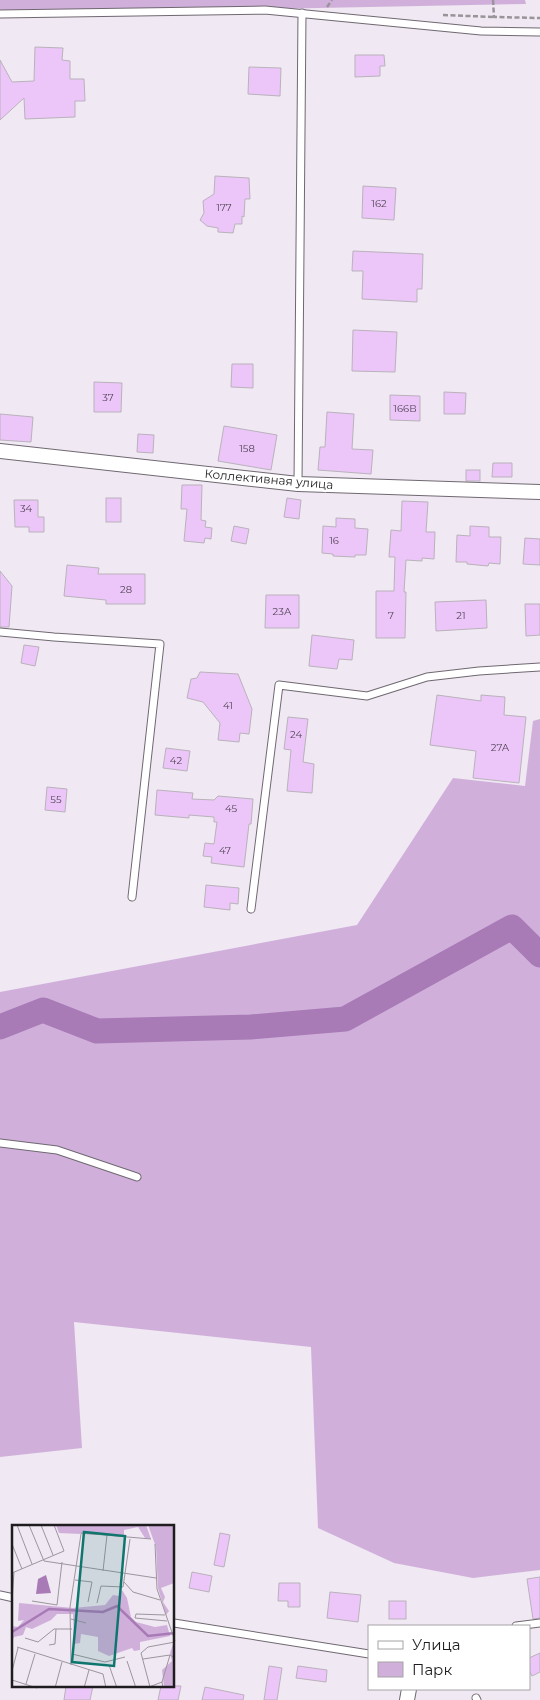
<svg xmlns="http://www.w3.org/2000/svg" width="540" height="1700" font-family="Montserrat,sans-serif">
<rect width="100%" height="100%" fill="#f0e8f2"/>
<g fill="#d0b0db">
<polygon points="0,0 525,0 526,4 0,14"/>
<polygon points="540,719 540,1570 473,1578 394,1563 318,1528 311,1347 74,1322 82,1448 0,1457 0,992 357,925 453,778 525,786 533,721"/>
</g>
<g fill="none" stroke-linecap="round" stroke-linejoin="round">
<polyline stroke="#a87ab6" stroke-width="25" points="0,1027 43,1010 97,1031 251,1027 345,1019 512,927 540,955"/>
</g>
<g fill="#ecc6f9" stroke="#b9b2bb">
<polygon points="35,47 63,48 62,60 70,61 70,79 84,79 85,101 75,101 75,117 25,119 24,98 0,120 0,60 12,82 34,81"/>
<polygon points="355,55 384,55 385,66 380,66 380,76 355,77"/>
<polygon points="249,67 281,68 280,96 248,94"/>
<polygon points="215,176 249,178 250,199 245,199 244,217 242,216 242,224 235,224 233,233 218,232 218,228 207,226 200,220 204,213 203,201 214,194"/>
<polygon points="363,186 396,188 394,220 362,218"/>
<polygon points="353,251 423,254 422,289 417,289 417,302 362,299 363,271 352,271"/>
<polygon points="353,330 397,332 395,372 352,371"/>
<polygon points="232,364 253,364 253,388 231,387"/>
<polygon points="94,382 122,383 121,412 94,412"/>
<polygon points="444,392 466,393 465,414 444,414"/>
<polygon points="390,395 420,396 420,421 390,420"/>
<polygon points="327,412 354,414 352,449 373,450 371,474 318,470 320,447 325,447"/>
<polygon points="0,414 33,417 31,442 0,440"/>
<polygon points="224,426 277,435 271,470 218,461"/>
<polygon points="138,434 154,435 153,453 137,452"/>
<polygon points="493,463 512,463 512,477 492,477"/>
<rect x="466" y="470" width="14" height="11"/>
<polygon points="182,485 202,485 201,520 206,521 205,527 212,528 211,539 205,538 204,543 184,541 187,509 181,509"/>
<rect x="106" y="498" width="15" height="24"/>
<polygon points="287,498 301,500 299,519 284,517"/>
<polygon points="14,500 38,500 38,517 44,517 44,532 29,532 29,527 15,527"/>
<polygon points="402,501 428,502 426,532 435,532 434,559 422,558 422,561 406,560 404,592 406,592 405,638 376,638 376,591 394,591 395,557 389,557 391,530 401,531"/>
<polygon points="336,518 355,519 355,528 368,529 366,555 355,555 355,557 333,556 333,554 322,553 323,526 336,527"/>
<polygon points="234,526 249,529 246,544 231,541"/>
<polygon points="470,526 489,527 489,537 501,537 500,564 489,563 488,566 467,564 467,562 456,562 457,535 470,536"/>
<polygon points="525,538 540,539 540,565 523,564"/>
<polygon points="67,565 99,568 98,574 145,574 145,604 106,604 106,600 64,596"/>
<polygon points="0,571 12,586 9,627 0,627"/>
<polygon points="266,595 299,595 299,628 265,628"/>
<polygon points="486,600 487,628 436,631 435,602"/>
<polygon points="525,604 540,604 540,635 526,636"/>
<polygon points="312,635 354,640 352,660 339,659 337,669 309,666"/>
<polygon points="24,645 39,647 35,666 21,663"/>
<polygon points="200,672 238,674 252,709 249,734 240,733 239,742 218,740 220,723 203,702 187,698 191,679 197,678"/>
<polygon points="437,695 481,701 481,695 505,697 504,715 526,717 519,783 473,778 476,751 430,745"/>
<polygon points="288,717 308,719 303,762 314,764 312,793 287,791 291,750 284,749"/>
<polygon points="166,748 190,751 187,771 163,768"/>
<polygon points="47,787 67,789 65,812 45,810"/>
<polygon points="157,790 193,793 192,799 214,800 218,796 253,799 251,824 249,824 244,867 211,863 212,857 203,856 205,843 214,844 217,822 214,822 214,817 189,815 189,818 155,815"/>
<polygon points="206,885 239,888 238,904 230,903 230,910 204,907"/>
<polygon points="220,1533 230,1535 224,1567 214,1565"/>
<polygon points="192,1572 212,1576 209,1592 189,1588"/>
<polygon points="540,1577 540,1618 533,1619 527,1579"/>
<polygon points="279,1583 300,1583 300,1607 288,1607 288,1601 278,1601"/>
<polygon points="330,1592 361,1595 358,1622 327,1618"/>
<rect x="389" y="1601" width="17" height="18"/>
<polygon points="540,1653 540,1672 532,1676 529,1670 529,1658"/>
<polygon points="269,1666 282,1668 277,1700 264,1700"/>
<polygon points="298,1666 327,1670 326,1682 296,1678"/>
<polygon points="66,1686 93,1686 90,1700 64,1700"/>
<polygon points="161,1686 181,1686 178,1700 158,1700"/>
<polygon points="205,1687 244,1695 243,1700 202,1700"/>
</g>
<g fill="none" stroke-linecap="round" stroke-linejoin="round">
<g stroke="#6f6871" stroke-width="9">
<g id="service">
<polyline points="0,14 265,10 481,31 540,32"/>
<polyline points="298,484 302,13"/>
<polyline points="0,632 54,637 160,644 132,897"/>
<polyline points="251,909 279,685 367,696 427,677 479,671 540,667"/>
<polyline points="0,1143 57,1150 137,1177"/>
<polyline points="0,1595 14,1598"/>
<polyline points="174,1623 369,1654"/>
<polyline points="516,1626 540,1623"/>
<polyline points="476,1698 477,1700"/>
</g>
</g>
<g stroke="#6f6871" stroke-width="16">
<g id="minor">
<polyline points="0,451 298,484 540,492"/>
<polyline points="407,1700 409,1689"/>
</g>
</g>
<g stroke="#99939a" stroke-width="2.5" stroke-dasharray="5 2.5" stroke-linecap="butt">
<polyline points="493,0 494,17 540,18"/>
<polyline points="327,7 332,0"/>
<polyline points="443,15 494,17"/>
</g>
<use href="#service" stroke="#fff" stroke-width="7"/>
<use href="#minor" stroke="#fff" stroke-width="14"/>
</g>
<g text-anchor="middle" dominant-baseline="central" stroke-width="4.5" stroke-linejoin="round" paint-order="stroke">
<g font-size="10" fill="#524656">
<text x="379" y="203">162</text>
<text x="224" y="207">177</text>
<text x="108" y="397">37</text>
<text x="405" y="408">166В</text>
<text x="247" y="448">158</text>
<text x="26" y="508">34</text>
<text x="334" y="540">16</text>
<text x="126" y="589">28</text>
<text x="282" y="611">23А</text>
<text x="391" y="615">7</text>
<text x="461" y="615">21</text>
<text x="228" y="705">41</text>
<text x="296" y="734">24</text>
<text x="500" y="747">27А</text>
<text x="176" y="760">42</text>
<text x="56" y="799">55</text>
<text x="231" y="808">45</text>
<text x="225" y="850">47</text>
</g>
<g font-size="12" fill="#1f1c20" stroke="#fff">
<text transform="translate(269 479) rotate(5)">Коллективная улица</text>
</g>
</g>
<g transform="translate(12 1525)">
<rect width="162" height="162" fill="#f0e8f2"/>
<path d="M44,0H134L139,14L133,13L126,2L112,5V11L47,8ZM136,0H162V58L149,63L153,72L151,77L157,86L154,90L146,63L144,22ZM110,65L115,73L119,92L124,97L143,102L155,100L158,111L128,117V125L122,126L120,123L97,131L86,126V112L69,109L68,118L62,119L61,89H45L39,95L20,104L14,102L11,110L2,112L0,117V101L6,102L12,95L6,96L7,78L61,83L93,80L101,70L107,71ZM162,116V162H152L150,145L160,136L158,128Z" fill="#d0b0db"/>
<path d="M34,50L39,68L24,69L26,54Z" fill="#a87ab6"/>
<path fill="none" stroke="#a87ab6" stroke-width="2.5" d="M0,107L37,84L91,87L105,81L136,111L163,108"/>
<path fill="none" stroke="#9c969e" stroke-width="1" d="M5,0L20,39M17,0L32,36L144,53M29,0L41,30M69,8L139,14M0,19L10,44M143,19L145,64L163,116M91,46L95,10M0,48L52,26L42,0M63,55L80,57L76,77M112,57L121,67L148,75M0,76L2,47M20,76L45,80L50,37M85,78L89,61L111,62L118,14M153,90L124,89L123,93L155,96M59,94L74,98M13,113L26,117L42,104H60M37,120L43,119L44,104M5,122L91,149L94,163M60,129L93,137L113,132M131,134L158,130L163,133M115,136L124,163M59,140L58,82L69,9M97,140L105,163M0,146L6,123M0,155L25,163M150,157L158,130M14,159L23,129M137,162L150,157L151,163M138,162L129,128L136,122L163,117M43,163L50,137M72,163L77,145"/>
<path fill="#0f766e" fill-opacity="0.15" stroke="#0f766e" stroke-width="2.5" d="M72,7L113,11L102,141L60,137Z"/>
<rect width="162" height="162" fill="none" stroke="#1f1c20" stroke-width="2.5"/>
</g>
<rect x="368" y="1625" width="162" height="65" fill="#ffffff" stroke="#a5a4a6"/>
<rect x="378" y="1641" width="25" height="8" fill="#ffffff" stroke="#a5a4a6"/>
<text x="412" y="1650" font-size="15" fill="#1f1c20">Улица</text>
<rect x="378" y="1662" width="25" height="15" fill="#d0b0db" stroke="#a5a4a6"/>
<text x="412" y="1675" font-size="15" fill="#1f1c20">Парк</text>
</svg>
